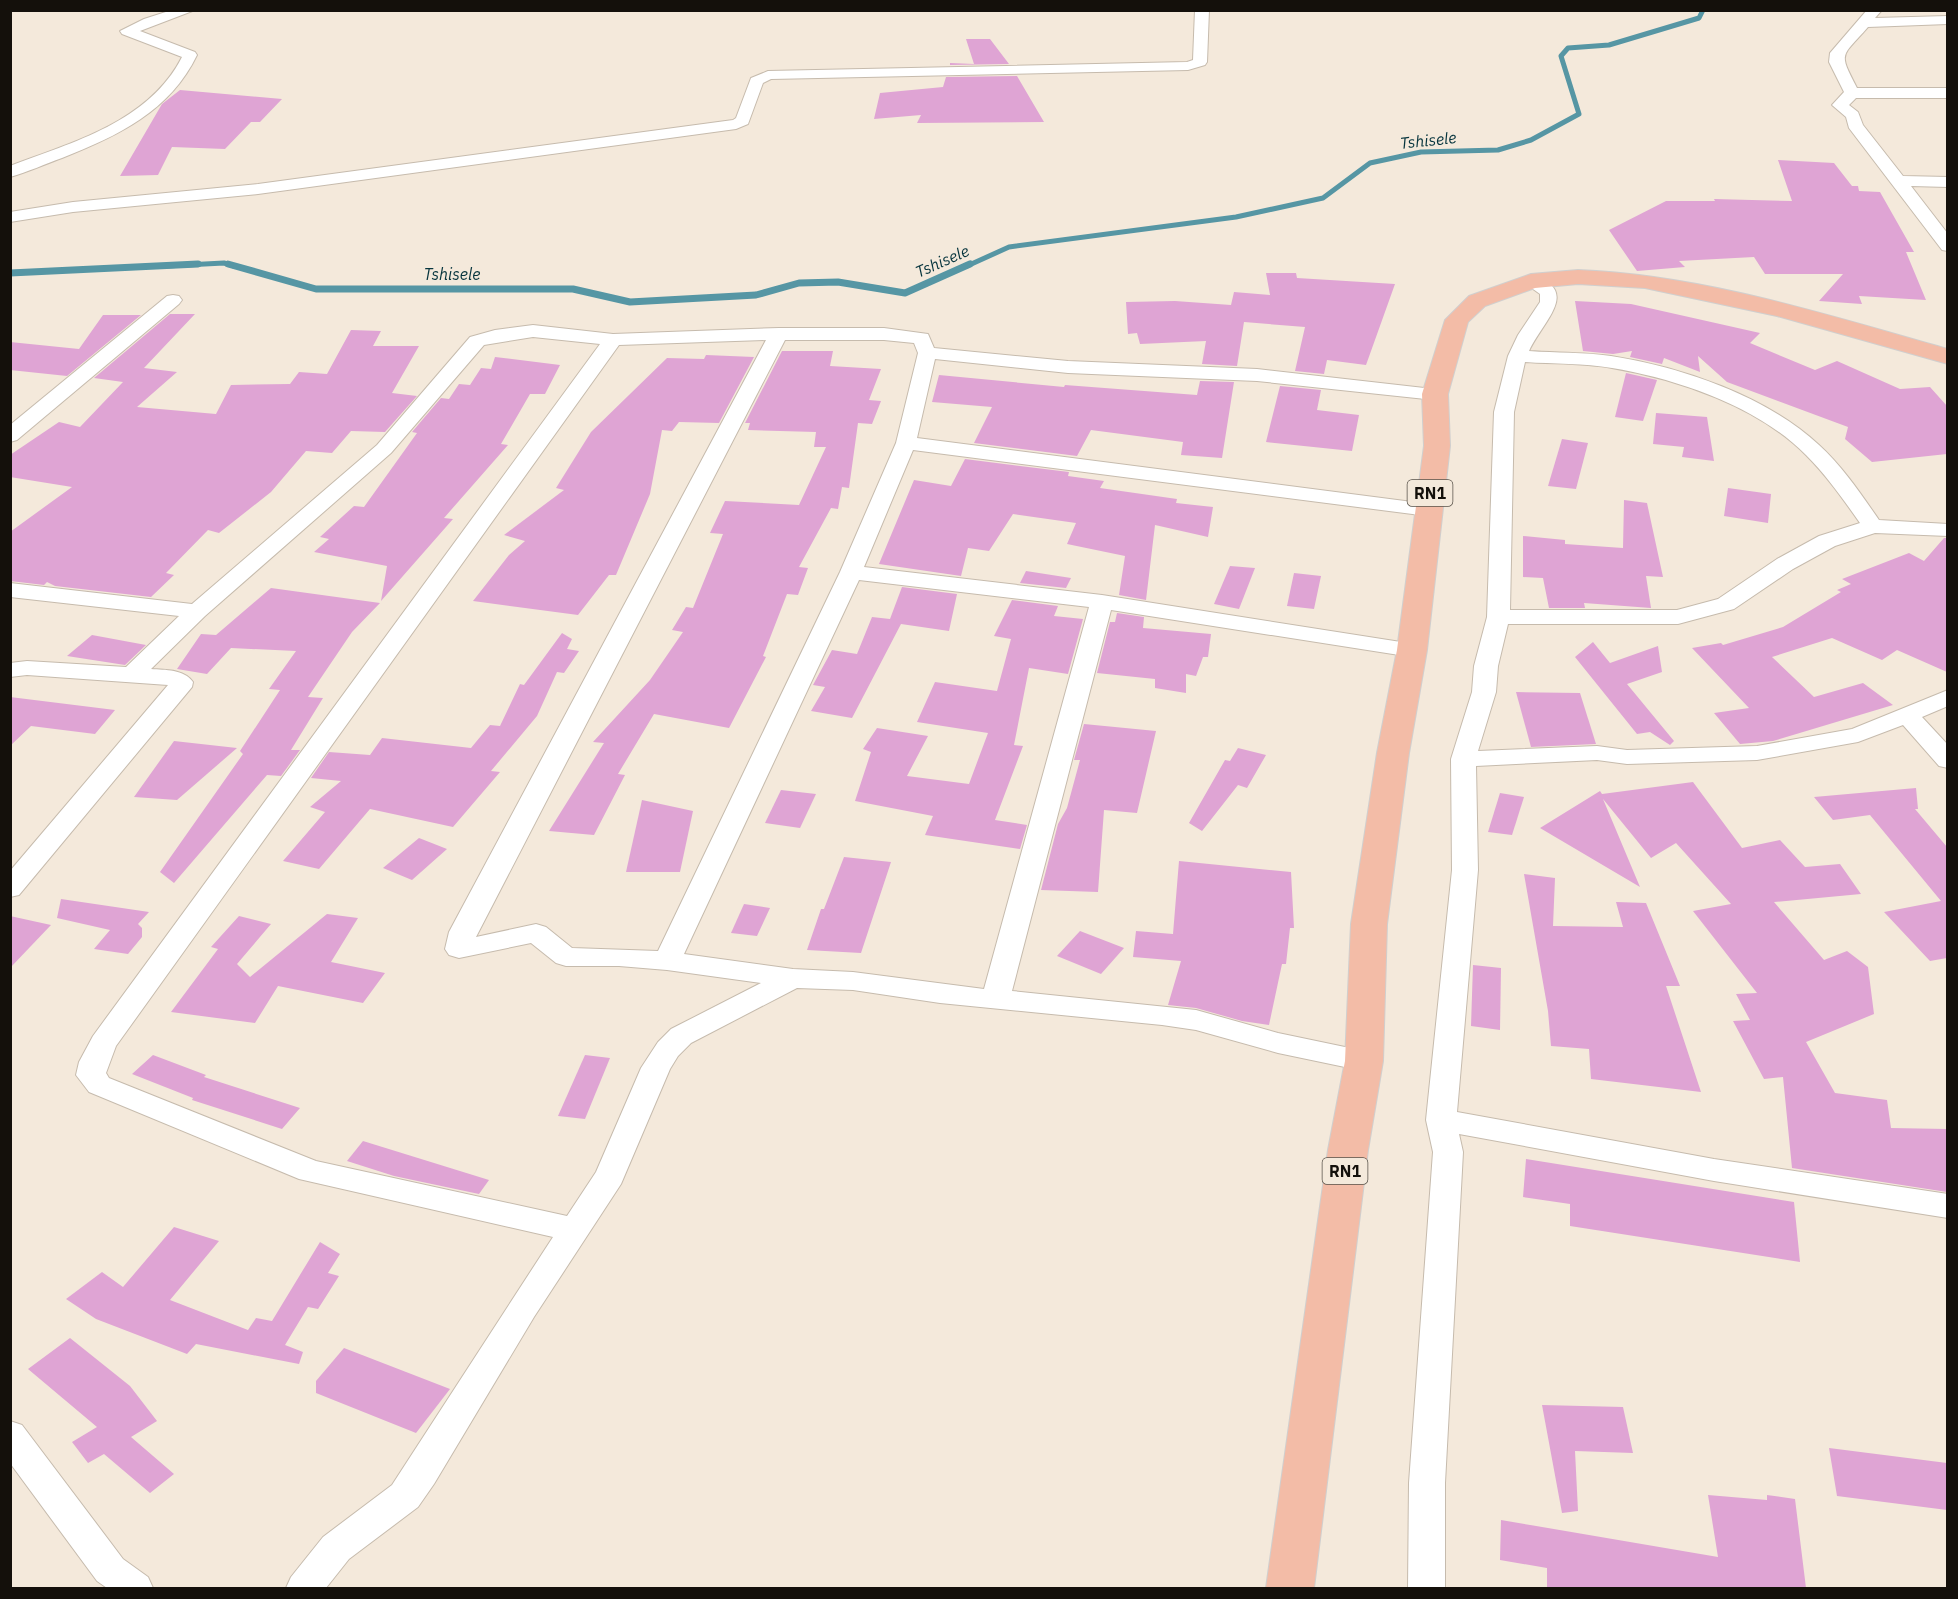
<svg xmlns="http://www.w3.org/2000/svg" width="1958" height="1599" font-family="'IBM Plex Sans',sans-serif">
<rect width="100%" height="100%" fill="#f4e9db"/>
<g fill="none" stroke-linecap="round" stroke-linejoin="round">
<g stroke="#5696a4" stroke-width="5">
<polyline points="166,266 224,263 234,266"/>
<polyline points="967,266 1009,247 1236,217 1323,198 1370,163 1421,152 1498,150 1531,140 1579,114 1561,56 1568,48 1609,45 1699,18 1703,10"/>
</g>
<g stroke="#5696a4" stroke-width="7">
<polyline points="228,264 316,289 573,289 630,302 756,295 799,283 838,282 905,293 970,264"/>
<polyline points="10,273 198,264"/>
</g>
</g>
<g fill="#dfa4d4">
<polygon points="966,39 990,39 1009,64 950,65 950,63 974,64"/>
<polygon points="1017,76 1044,122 917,123 921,115 874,119 880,93 943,87 946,77"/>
<polygon points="180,90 282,99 260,122 251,122 225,149 172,147 158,175 120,176 162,104"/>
<polygon points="1778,160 1834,163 1852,186 1858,186 1859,191 1880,192 1914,252 1906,252 1926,300 1859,296 1862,304 1819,301 1843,274 1765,274 1754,257 1679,261 1685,267 1637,271 1609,230 1666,201 1715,201 1714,199 1792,201"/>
<polygon points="1266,273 1296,273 1297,278 1395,284 1366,365 1327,360 1324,374 1295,371 1305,327 1244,322 1237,366 1202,364 1206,341 1140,344 1137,333 1128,334 1126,302 1175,301 1231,305 1234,292 1270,295"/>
<polygon points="1575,301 1631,304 1760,333 1750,343 1815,370 1837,361 1900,389 1930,387 1947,406 1947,454 1872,462 1845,439 1848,427 1727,382 1698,356 1700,372 1664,358 1662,364 1630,357 1632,351 1613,354 1583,351"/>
<polygon points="170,314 195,314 144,368 177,372 137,407 216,414 231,385 290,384 299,372 327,374 351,330 381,331 373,346 419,346 392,393 417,396 385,432 351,431 332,453 306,451 271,492 219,533 208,530 166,573 174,575 151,597 55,586 47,582 44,585 10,581 10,532 72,487 10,477 10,455 59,422 80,427 123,382 94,378"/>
<polygon points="103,315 141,315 67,376 10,370 10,342 79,349"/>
<polygon points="782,351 833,351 830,366 881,369 869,400 881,401 872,424 858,423 849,488 842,487 838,509 831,508 799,567 808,568 798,595 787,594 763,656 766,657 729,728 654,714 618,774 625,775 594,835 549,831 604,743 593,742 650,680 683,632 672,630 686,607 693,608 721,539 723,534 710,533 725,501 799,505 826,447 814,447 816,432 748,430 750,423 745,423"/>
<polygon points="706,355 754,357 719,423 679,422 672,431 662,430 650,494 616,575 609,575 578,615 473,601 509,555 525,541 504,535 564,490 556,488 591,432 667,358 704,359"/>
<polygon points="495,357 560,365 545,394 530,394 501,444 508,445 444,518 453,519 381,601 387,566 314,552 329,539 320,537 354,506 364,507 417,433 412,432 441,398 449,399 459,384 470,385 481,368 491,369"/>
<polygon points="1626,373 1657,380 1643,421 1615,417"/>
<polygon points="939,375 1064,387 1065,385 1197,395 1200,381 1234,382 1222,458 1181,455 1183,442 1091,430 1077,456 974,443 992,407 932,402"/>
<polygon points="1280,386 1321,390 1317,410 1359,415 1352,451 1266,442"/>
<polygon points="1656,413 1707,417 1714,461 1682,457 1684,447 1653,444"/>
<polygon points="1562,439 1588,443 1576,489 1548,486"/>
<polygon points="965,459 1069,472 1068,476 1104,481 1100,488 1177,499 1176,503 1213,507 1208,537 1155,525 1146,600 1119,595 1125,556 1067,544 1076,523 1013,514 989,551 968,548 961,576 879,564 914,480 951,486"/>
<polygon points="1728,488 1771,494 1768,523 1724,516"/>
<polygon points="1624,500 1647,503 1663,577 1646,576 1651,608 1584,603 1585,608 1549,608 1543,578 1523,577 1523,536 1565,540 1565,544 1623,548"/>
<polygon points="1944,538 1947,538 1947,672 1897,650 1882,660 1832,638 1772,657 1814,697 1863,683 1893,705 1773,741 1740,744 1714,713 1749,708 1692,648 1721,643 1723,645 1783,627 1841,592 1837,590 1851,584 1842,579 1909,553 1924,561"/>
<polygon points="1230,566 1255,568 1239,609 1214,604"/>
<polygon points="1026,571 1071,578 1066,588 1020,583"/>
<polygon points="1294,573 1321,576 1314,609 1287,606"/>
<polygon points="902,587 957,594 949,631 901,624 852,718 811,711 825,687 813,685 832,650 857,654 872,617 890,619"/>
<polygon points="271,588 380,603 352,632 308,697 323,698 291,750 300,750 281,776 267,775 174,883 160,872 243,754 240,751 280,690 269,689 296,651 231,648 207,674 177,669 201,634 216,635"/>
<polygon points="1012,600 1058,606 1054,616 1083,619 1068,674 1029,668 1014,745 1023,746 995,820 1027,825 1020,849 925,835 933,816 855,801 871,752 863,749 877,728 928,736 907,776 969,784 988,733 917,722 935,682 997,691 1011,639 994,636"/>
<polygon points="1117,613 1144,617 1143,628 1211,634 1208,657 1203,657 1196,676 1186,674 1186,693 1155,688 1155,679 1097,673 1110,622 1115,622"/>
<polygon points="562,633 572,639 567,649 579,651 564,673 557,672 537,716 491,771 500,772 453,827 370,809 319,869 283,861 325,812 310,807 341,781 311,778 329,752 370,755 382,738 471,748 490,725 500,726 520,684 524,685"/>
<polygon points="92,635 146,645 125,665 67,656"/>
<polygon points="1593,642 1610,663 1658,646 1662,672 1627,684 1674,741 1670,745 1650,732 1637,734 1575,657"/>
<polygon points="1516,692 1580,693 1596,744 1531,747"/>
<polygon points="10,697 115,710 95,734 31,726 10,746"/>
<polygon points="1084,724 1156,731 1137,813 1104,810 1098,892 1041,890 1058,824 1067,808 1080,760 1074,760"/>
<polygon points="174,741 237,748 177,800 134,797"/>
<polygon points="1238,748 1266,755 1247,788 1238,785 1202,831 1189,823 1225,760 1230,761"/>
<polygon points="1693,782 1742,848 1780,840 1805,867 1840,864 1861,894 1774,902 1824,960 1847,951 1868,967 1874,1014 1806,1042 1835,1093 1887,1100 1891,1128 1947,1129 1947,1192 1792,1168 1783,1077 1764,1079 1733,1021 1750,1020 1736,994 1757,993 1693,911 1731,904 1676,843 1651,858 1603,799 1640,887 1540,828 1600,791 1602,794"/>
<polygon points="1916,788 1918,809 1915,809 1947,847 1947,958 1930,961 1884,912 1941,901 1870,815 1833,820 1814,797"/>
<polygon points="781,790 816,794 800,828 765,823"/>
<polygon points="1500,793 1524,797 1512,835 1488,832"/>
<polygon points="642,800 693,811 680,872 626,872"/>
<polygon points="419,838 447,849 412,880 383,868"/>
<polygon points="844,857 891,862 861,953 807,950 821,909 824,909"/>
<polygon points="1179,861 1291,872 1294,928 1290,928 1286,964 1282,964 1269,1025 1242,1021 1196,1008 1168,1005 1181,961 1133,957 1136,931 1173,934"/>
<polygon points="1524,874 1555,878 1553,926 1623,927 1616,902 1646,903 1680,986 1666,986 1701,1092 1591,1079 1589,1049 1551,1046 1548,1011"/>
<polygon points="61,899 149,912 138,924 142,928 142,937 128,954 94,949 110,930 57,918"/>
<polygon points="744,904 770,908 757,936 731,933"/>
<polygon points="327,914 358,918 331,962 385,973 363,1003 278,986 255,1023 171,1012 218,949 211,947 239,916 271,924 237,964 250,977"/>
<polygon points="10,916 51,925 10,968"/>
<polygon points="1080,931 1124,948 1101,974 1057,956"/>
<polygon points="1473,965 1501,968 1500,1030 1471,1026"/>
<polygon points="153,1055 206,1075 204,1077 300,1108 282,1129 192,1100 193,1098 132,1074"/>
<polygon points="585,1055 610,1058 585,1119 558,1116"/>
<polygon points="363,1141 489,1180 479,1194 394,1176 347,1161"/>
<polygon points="1526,1159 1794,1202 1800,1262 1570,1226 1570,1204 1523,1197"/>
<polygon points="174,1227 219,1241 170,1300 248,1330 256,1318 272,1321 320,1242 340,1254 328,1273 339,1276 318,1309 308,1307 285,1345 303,1352 299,1364 196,1344 187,1354 96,1319 66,1299 102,1272 123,1287"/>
<polygon points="70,1338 130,1386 157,1421 131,1437 174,1474 150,1493 104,1454 88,1463 72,1442 97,1427 28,1369"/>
<polygon points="344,1348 450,1389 416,1433 316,1393 316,1381"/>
<polygon points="1542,1405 1623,1407 1633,1453 1575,1451 1578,1511 1562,1513"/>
<polygon points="1829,1448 1947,1463 1947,1510 1837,1496"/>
<polygon points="1708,1495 1767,1500 1767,1495 1795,1499 1806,1588 1547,1588 1547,1568 1500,1560 1501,1520 1718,1557"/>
</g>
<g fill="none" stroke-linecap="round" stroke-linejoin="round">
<g stroke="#c6bbad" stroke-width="2">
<g id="street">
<path d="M172,10H195L140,31L195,52L197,55C170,111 118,136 62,158C45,164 28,172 10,177V166C73,142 149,122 182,57L122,34L120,31L144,19Z"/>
<polygon points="1195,10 1209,10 1207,62 1205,65 1188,70 771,79 763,83 748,124 736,129 258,194 73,212 10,222 10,212 73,202 258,184 733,120 736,118 751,78 768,71 1187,62 1193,60"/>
<path d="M1867,10H1882L1875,18L1948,16V24L1868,27C1841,58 1838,51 1857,88H1948V98H1856L1849,105L1858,112L1863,125L1903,176L1948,177V187L1911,186L1948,234V251L1942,250L1849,128L1846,117L1832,105L1844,92L1829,62L1830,53Z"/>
<path d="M1531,276C1583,289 1542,322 1529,351C1556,353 1584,352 1611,356C1682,367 1766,396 1819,445C1843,467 1861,494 1879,520L1948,524V536L1875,533L1835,546L1793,569L1734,609L1678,624H1508L1498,666L1496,692L1478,751L1597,746L1627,750L1757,746L1852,729L1948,690V706L1922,717L1948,745V768L1939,766L1903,725L1858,742L1757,760L1627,764L1597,760L1476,766L1478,870L1457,1112L1714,1159L1948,1194V1218L1714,1181L1459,1134L1463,1152L1445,1483V1588H1408L1409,1483L1433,1152L1426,1120L1452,870L1451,759L1472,692L1474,666L1487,617L1494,412L1508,356L1518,335L1540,302V294L1522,281L1525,277ZM1525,362C1554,364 1584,363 1612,368C1678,379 1759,407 1806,455C1827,476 1843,499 1860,523L1819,536L1777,559L1718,599L1677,610H1510L1514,412Z"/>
<polygon points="173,295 179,296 182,300 179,304 17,440 10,442 10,425 167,296"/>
<path d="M533,325L613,334L779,328H884L928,334L934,348L1068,361L1257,369L1442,390L1445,394L1442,398L1435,400L1257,381L1068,373L935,359L917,438L1428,504L1436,505L1439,510L1436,515L1428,516L913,450L864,567L1102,595L1420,645L1424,650L1420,655L1412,657L1111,610L1012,991L1196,1010L1278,1033L1364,1051L1374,1054L1379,1061L1374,1068L1364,1071L1278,1053L1196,1030L1162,1025L940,1003L853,990L797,988L691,1043L678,1056L670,1069L621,1184L534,1317L434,1484L418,1507L349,1559L326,1588H286L291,1577L323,1537L392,1485L553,1237L299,1179L89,1092L76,1075L79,1062L93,1036L600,344L533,337L484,345L391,453L205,616L151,669C165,670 184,669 193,682L192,687L19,895L10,897V871L168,685L27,675L10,677V663L27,661L126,667L179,616L10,597V583L192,604L377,445L470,337L495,330ZM766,340L449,932L445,949L449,955L459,958L531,943L556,963L566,966H619L667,970L761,983L671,1029L658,1042L641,1068L596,1172L567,1216L316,1161L109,1078L106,1073L116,1046L619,345ZM785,340H884L914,343L918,353L896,443L840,572L658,951L572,948L546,927L536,924L476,937ZM859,580L1089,607L984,989L853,972L793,969L684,954Z"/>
<polygon points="10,1421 22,1425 123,1559 148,1577 153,1588 107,1588 97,1581 10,1463"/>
</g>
</g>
<g stroke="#d0cfce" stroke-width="2">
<path id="highway" d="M1578,270C1704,275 1827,315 1948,349V364L1777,316L1645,288L1578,284L1535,288L1485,306L1468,322L1448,394L1450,446L1427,650L1409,753L1387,924L1383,1061L1368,1150L1314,1588H1266L1328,1150L1345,1061L1351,924L1377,753L1397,650L1424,446L1422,394L1445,320L1469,296L1531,274Z"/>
</g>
<use href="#street" fill="#fff" fill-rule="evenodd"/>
<use href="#highway" fill="#f3bca7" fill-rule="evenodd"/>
</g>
<g text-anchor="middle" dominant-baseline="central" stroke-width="5" stroke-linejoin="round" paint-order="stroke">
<g font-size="16" font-style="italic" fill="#06343d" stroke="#f4e9db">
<text transform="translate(1428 140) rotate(-6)">Tshisele</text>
<text transform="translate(942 261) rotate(-24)">Tshisele</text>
<text x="452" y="274">Tshisele</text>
</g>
<g fill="#f4e9db" stroke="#575149" stroke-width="1.5">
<rect x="1407.5" y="480" width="45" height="26" rx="4.5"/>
<rect x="1322.5" y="1158" width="45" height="26" rx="4.5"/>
</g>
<g font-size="16" font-weight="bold" fill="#14100b">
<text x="1430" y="493">RN1</text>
<text x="1345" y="1171">RN1</text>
</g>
</g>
<rect width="1958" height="1599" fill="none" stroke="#14100b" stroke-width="24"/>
</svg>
